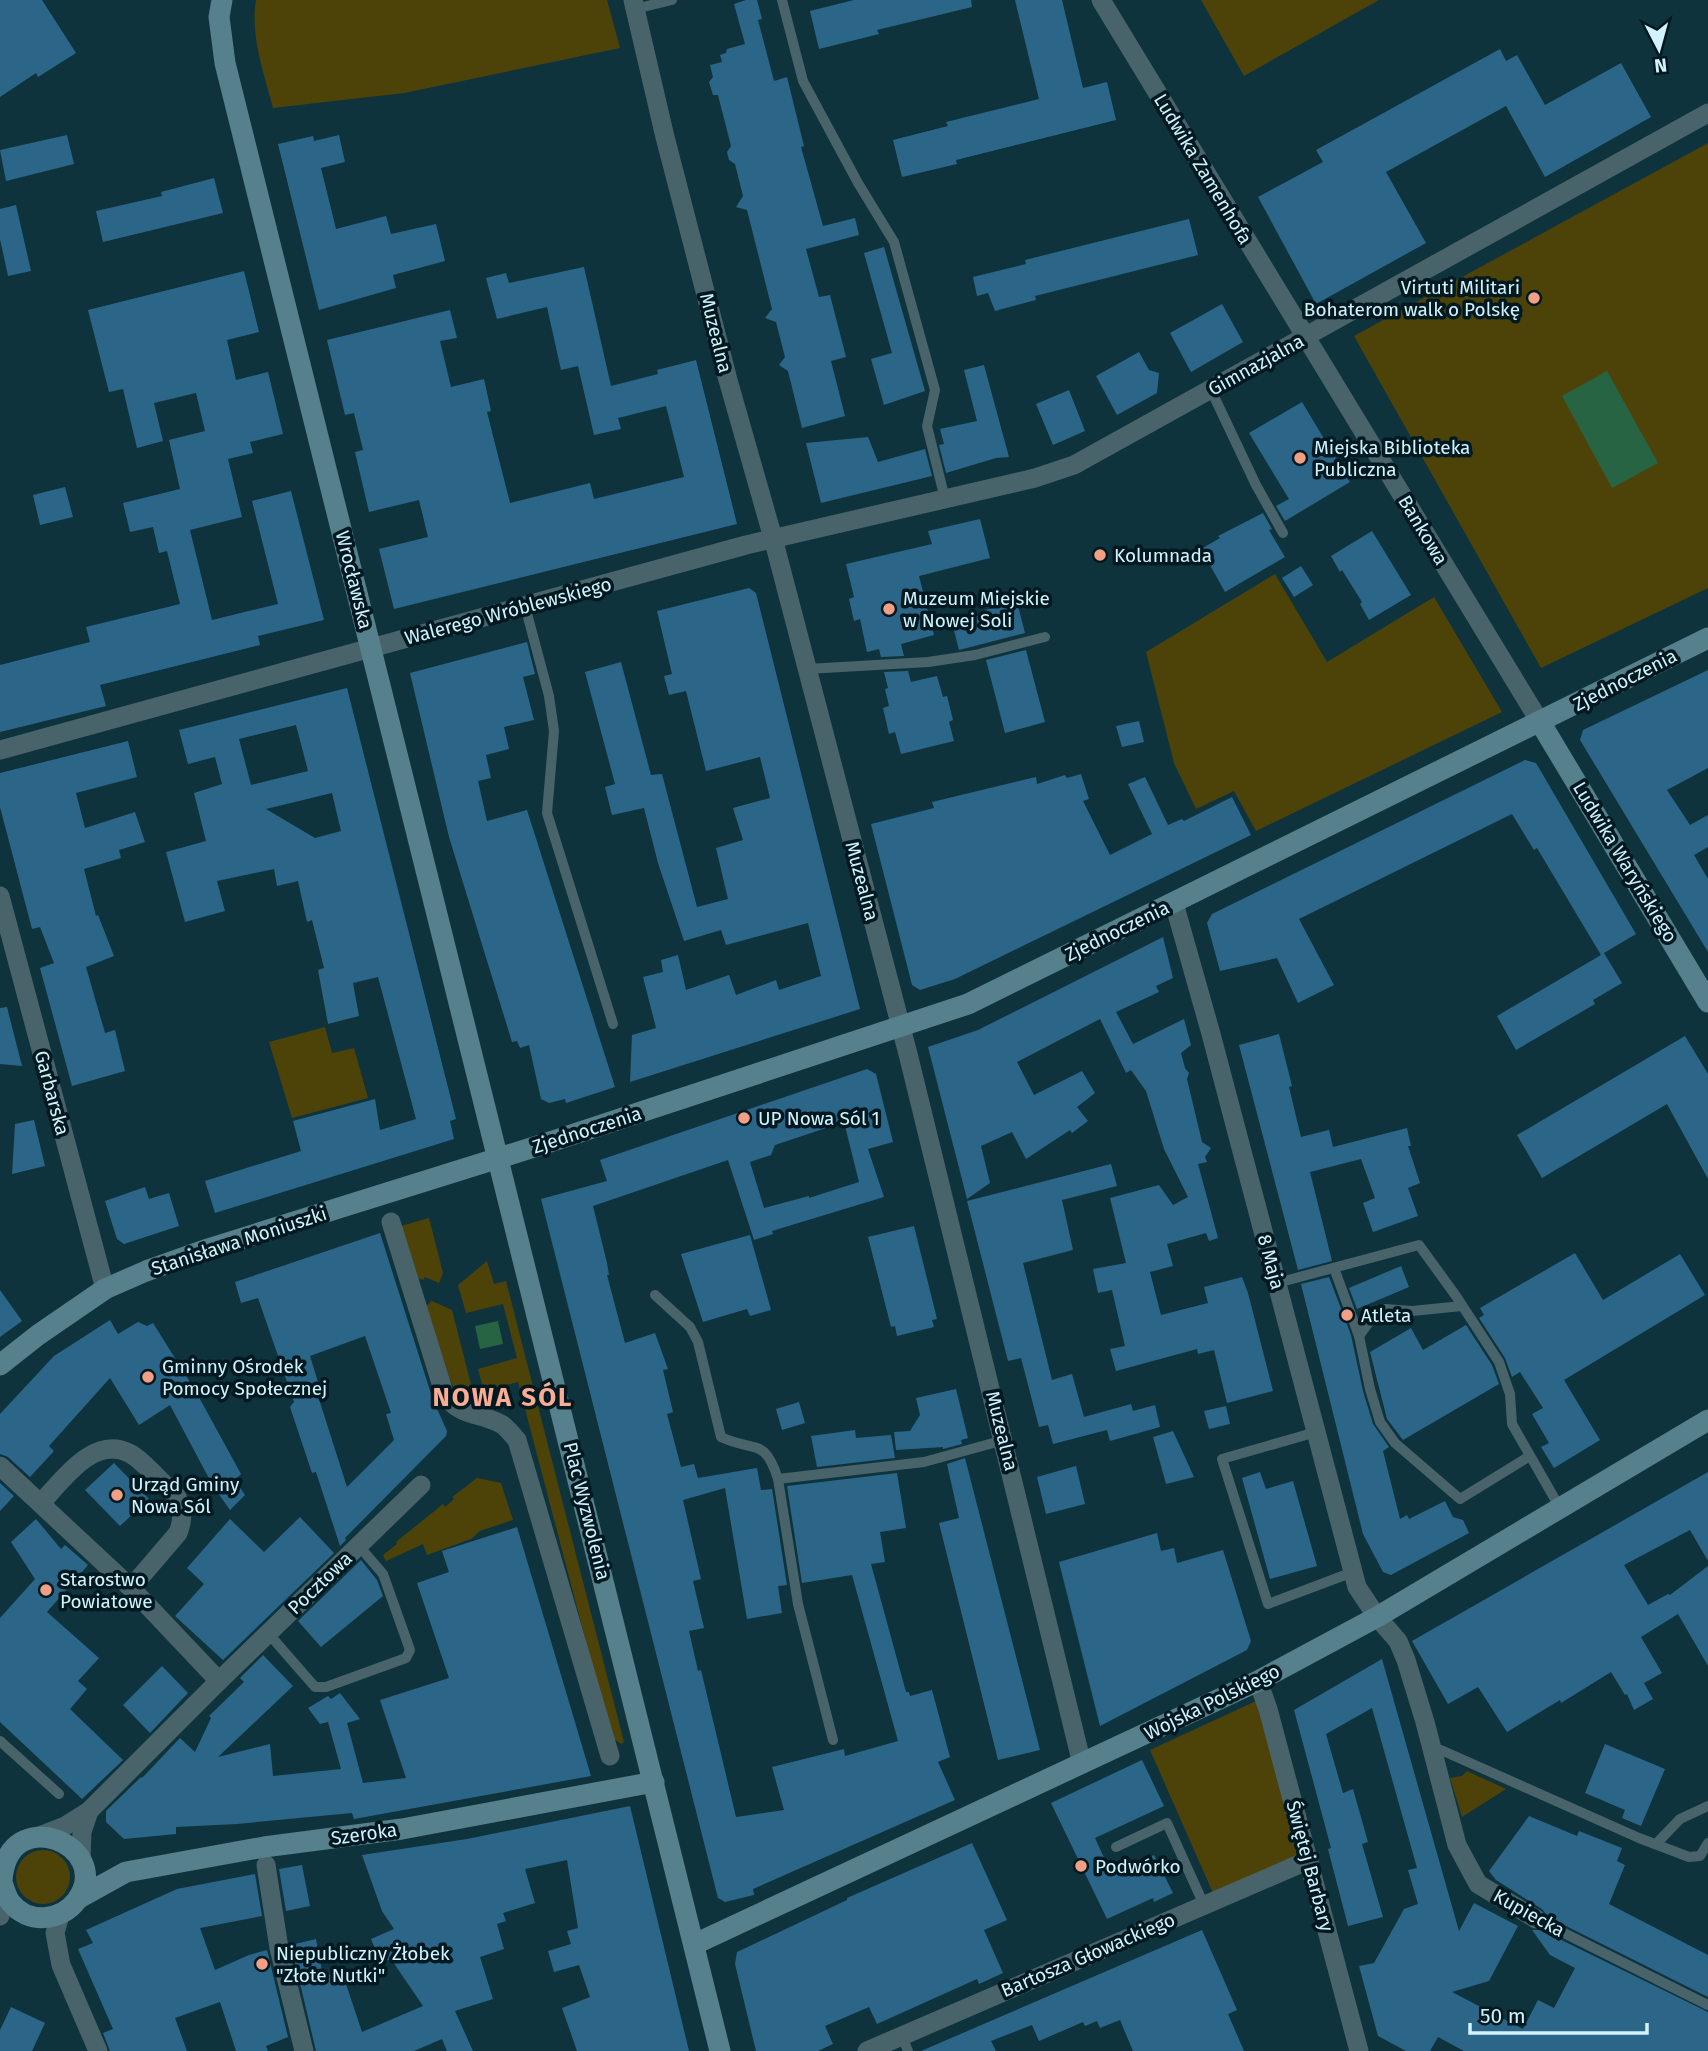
<svg xmlns="http://www.w3.org/2000/svg" width="1708" height="2051" font-family="'Fira Sans',sans-serif">
<rect width="100%" height="100%" fill="#0e333c"/>
<g fill="#4d4309">
<path d="M256,0H607L620,48L404,93L273,108C264,73 250,36 256,0Z"/>
<polygon points="1201,0 1379,0 1244,76"/>
<polygon points="1708,143 1708,588 1541,668 1354,336"/>
<polygon points="1275,574 1327,662 1434,597 1502,712 1256,831 1234,791 1196,809 1174,763 1146,652"/>
<polygon points="325,1027 332,1053 354,1048 368,1098 292,1118 269,1042"/>
<polygon points="429,1218 443,1273 439,1283 425,1277 423,1280 418,1278 401,1226"/>
<polygon points="487,1261 494,1284 506,1281 624,1742 621,1744 611,1737 518,1382 484,1391 478,1369 517,1358 503,1304 466,1313 458,1285"/>
<polygon points="432,1301 452,1310 476,1404 464,1407 450,1380 426,1306"/>
<polygon points="477,1478 501,1483 513,1520 480,1531 471,1539 427,1555 423,1544 386,1561 383,1555 397,1544 396,1542 443,1504 445,1507 454,1499 452,1497"/>
<polygon points="1256,1701 1300,1858 1213,1893 1150,1750"/>
<polygon points="1467,1771 1506,1789 1462,1817 1450,1778 1462,1776"/>
<circle cx="43" cy="1877" r="27"/>
</g>
<g fill="#266444">
<polygon points="1607,371 1658,463 1612,488 1562,396"/>
<polygon points="498,1321 503,1344 480,1349 475,1326"/>
</g>
<g fill="#2b6689" fill-rule="evenodd">
<polygon points="0,0 42,0 76,53 38,77 36,73 0,97"/>
<polygon points="746,0 757,0 762,19 758,20 774,81 787,77 804,146 801,147 823,226 855,218 859,235 806,249 819,297 830,295 846,357 831,361 845,416 802,428 788,371 779,365 785,357 776,322 765,318 772,309 747,210 736,207 743,196 735,164 729,160 727,152 731,146 718,95 713,95 709,82 713,77 710,65 722,62 720,55 726,53 727,49 745,44 734,4"/>
<polygon points="854,0 971,0 972,7 877,30 879,34 819,49 810,11"/>
<polygon points="1015,0 1062,0 1083,88 1107,82 1116,120 956,160 957,164 902,177 893,140 948,126 946,122 1039,99"/>
<polygon points="1500,49 1506,61 1517,55 1545,105 1621,63 1651,117 1545,177 1506,106 1386,172 1426,243 1316,304 1258,197 1323,162 1316,150"/>
<polygon points="67,135 74,164 6,181 0,150"/>
<polygon points="339,135 345,162 321,168 336,229 386,216 391,234 436,224 445,261 393,275 396,288 319,310 278,144 313,136 314,141"/>
<polygon points="214,178 223,213 103,242 96,211 162,196 161,192"/>
<polygon points="16,205 31,271 8,276 0,239 0,209"/>
<polygon points="1189,219 1198,255 1035,296 1036,300 995,311 988,293 977,296 973,277 1026,264 1025,260"/>
<polygon points="884,247 925,391 884,405 871,359 892,353 864,253"/>
<polygon points="584,267 611,386 658,374 657,370 696,360 737,524 394,609 379,549 428,537 419,500 369,512 355,452 363,450 354,413 345,415 327,340 450,310 457,338 440,341 451,387 484,379 491,411 487,412 510,503 590,483 594,499 684,477 666,406 618,418 621,429 594,435 578,366 561,370 547,307 497,319 486,278 506,273 509,283"/>
<polygon points="244,271 259,332 227,340 236,380 268,372 283,434 250,442 253,453 228,459 242,517 190,530 212,620 278,604 252,501 291,491 324,620 258,636 260,645 100,685 106,706 0,732 0,665 90,642 86,627 180,604 167,551 159,553 153,527 130,532 123,503 180,489 169,440 205,431 196,393 154,403 163,441 137,448 123,389 109,392 88,310"/>
<polygon points="1222,304 1243,342 1191,372 1170,333"/>
<polygon points="1139,352 1149,370 1159,373 1157,393 1117,415 1096,376"/>
<polygon points="984,365 1009,457 996,458 946,473 939,445 944,444 940,429 977,421 964,370"/>
<polygon points="1069,390 1085,431 1053,445 1036,404"/>
<polygon points="1302,402 1350,482 1285,521 1276,506 1289,499 1249,433"/>
<polygon points="868,437 878,462 925,449 932,476 821,503 806,443"/>
<polygon points="65,487 73,517 40,525 33,495"/>
<polygon points="1263,513 1272,529 1269,530 1285,557 1225,592 1201,549 1220,538 1218,536"/>
<polygon points="980,519 990,558 919,576 934,635 901,644 904,656 881,657 879,649 867,652 860,619 854,621 849,599 854,597 846,564 932,544 928,531"/>
<polygon points="1372,531 1411,595 1369,620 1360,604 1362,602 1342,570 1340,572 1331,556"/>
<polygon points="1301,566 1313,585 1294,597 1282,578"/>
<polygon points="749,588 756,593 860,1009 630,1082 632,1035 656,1028 643,977 663,972 661,960 678,955 686,990 729,975 736,995 776,980 779,990 821,976 808,923 726,945 721,930 684,941 658,863 644,808 612,815 605,787 615,784 585,672 621,662 651,775 662,774 697,907 728,899 716,848 743,840 733,808 770,798 760,757 706,771 686,691 669,695 664,676 672,674 657,611"/>
<polygon points="1017,602 1025,633 959,650 952,623 985,614 985,610"/>
<polygon points="527,642 535,674 523,677 534,720 504,727 509,749 486,755 491,778 478,781 487,821 527,810 615,1087 566,1103 565,1099 549,1103 541,1099 529,1045 520,1048 517,1041 512,1042 449,837 410,673"/>
<polygon points="1026,650 1045,722 1005,733 986,660"/>
<polygon points="1708,670 1708,768 1667,790 1690,825 1708,815 1708,847 1694,855 1708,879 1708,952 1580,740 1583,730"/>
<polygon points="908,671 911,682 937,676 943,697 947,696 953,720 949,722 954,741 901,754 895,732 889,734 883,708 889,706 885,689 888,688 884,672"/>
<path d="M347,688L456,1119L450,1121L454,1139L215,1213L205,1181L301,1151L293,1121L375,1099L380,1130L416,1119L378,977L353,983L359,1016L328,1024L318,970L324,968L312,920L307,922L298,881L277,886L274,869L217,881L225,911L185,922L166,852L206,841L194,793L222,784L215,757L188,764L179,730ZM296,725L308,771L251,785L239,739ZM332,793L341,831L315,838L266,809Z"/>
<polygon points="1139,721 1144,742 1122,747 1116,726"/>
<polygon points="128,741 137,777 76,793 85,828 135,812 145,842 119,850 121,858 84,869 96,916 98,915 114,956 86,967 105,1033 115,1030 125,1071 72,1086 40,968 54,963 40,927 32,929 0,807 0,773"/>
<polygon points="1525,760 1536,763 1636,934 1604,953 1622,983 1593,1000 1595,1004 1516,1050 1497,1016 1601,955 1537,848 1534,850 1512,814 1299,919 1334,985 1298,1003 1277,958 1220,971 1207,923 1212,914"/>
<polygon points="1081,774 1089,799 1083,801 1110,855 1152,834 1128,784 1145,777 1168,825 1182,819 1184,821 1232,797 1251,835 955,979 920,990 912,985 871,824 934,808 932,802 1036,777 1037,784 1065,775 1067,778"/>
<polygon points="1163,937 1173,978 1156,986 1159,992 1116,1012 1133,1044 1184,1019 1191,1045 1181,1053 1185,1068 1189,1073 1187,1079 1202,1142 1211,1148 1205,1157 1207,1162 1198,1164 1218,1238 1209,1241 1206,1233 1167,1244 1173,1266 1150,1272 1161,1315 1208,1303 1204,1287 1242,1277 1248,1293 1273,1391 1227,1403 1214,1350 1198,1354 1197,1349 1116,1371 1110,1349 1125,1346 1112,1290 1098,1293 1093,1269 1126,1263 1110,1198 1159,1185 1173,1205 1188,1197 1164,1149 1146,1091 1131,1070 1126,1073 1100,1019 1017,1062 1034,1095 1082,1071 1095,1093 1077,1107 1088,1121 1072,1133 1070,1130 1026,1159 1012,1132 981,1146 990,1183 967,1199 928,1047 978,1030"/>
<polygon points="7,1007 22,1066 0,1064 0,1008"/>
<polygon points="1279,1034 1292,1086 1289,1087 1301,1137 1329,1130 1333,1147 1407,1128 1411,1146 1408,1146 1420,1183 1408,1188 1418,1216 1373,1232 1363,1203 1375,1198 1361,1159 1310,1172 1332,1261 1298,1270 1239,1045"/>
<polygon points="1685,1036 1708,1074 1708,1179 1667,1104 1542,1178 1517,1135"/>
<path d="M867,1069L876,1074L893,1142L868,1149L884,1197L772,1231L773,1234L754,1240L728,1160L593,1206L607,1263L609,1275H607L625,1343L655,1333L668,1369L663,1370L673,1412L667,1414L681,1467L694,1464L698,1478L757,1468L761,1490L772,1489L787,1585L778,1586L782,1613L747,1619L725,1488L683,1500L701,1579L693,1581L704,1628L689,1631L698,1671L701,1670L736,1817L784,1810L772,1767L844,1749L845,1756L898,1741L852,1575L802,1583L787,1486L897,1473L906,1528L880,1532L885,1562L871,1564L906,1692H909L910,1696L932,1690L950,1757L938,1762L955,1800L753,1889L754,1895L725,1902L718,1898L541,1199L607,1181L600,1160ZM844,1122L859,1182L809,1198V1196L764,1208L750,1162L771,1155L775,1145Z"/>
<polygon points="34,1120 45,1166 12,1174 15,1124"/>
<polygon points="1111,1164 1117,1186 1062,1200 1073,1250 1023,1263 1052,1380 1072,1374 1084,1417 1131,1404 1133,1411 1155,1405 1160,1427 1110,1441 1107,1430 1053,1444 1048,1425 1039,1427 1021,1358 1008,1361 967,1201"/>
<polygon points="145,1187 149,1199 169,1193 179,1226 124,1244 117,1239 105,1201"/>
<polygon points="914,1226 937,1319 932,1320 934,1327 897,1336 895,1326 891,1327 868,1237"/>
<path d="M380,1233L433,1400L447,1431L446,1436L345,1538L346,1540L340,1546L316,1472L312,1473L290,1407L294,1402L258,1298L241,1303L235,1282ZM365,1336L391,1413L386,1414L394,1440L347,1487L318,1396L322,1395L310,1356Z"/>
<polygon points="750,1235 771,1310 750,1316 747,1309 703,1322 681,1254"/>
<polygon points="1575,1253 1603,1300 1680,1254 1705,1295 1564,1380 1600,1440 1554,1468 1541,1447 1549,1443 1532,1414 1543,1408 1520,1372 1512,1377 1505,1358 1479,1318 1484,1315 1480,1308"/>
<polygon points="1401,1266 1409,1287 1357,1309 1349,1288"/>
<polygon points="1329,1277 1351,1335 1363,1391 1373,1424 1389,1447 1383,1451 1400,1519 1407,1515 1409,1519 1445,1501 1453,1517 1463,1520 1469,1533 1391,1575 1383,1572 1363,1534 1301,1284"/>
<polygon points="0,1290 22,1321 0,1337"/>
<polygon points="110,1320 118,1334 138,1322 147,1326 153,1323 195,1390 241,1474 235,1480 245,1495 230,1510 213,1486 170,1405 139,1425 110,1378 49,1446 54,1451 30,1477 8,1457 0,1454 0,1414 54,1356"/>
<polygon points="1466,1325 1492,1365 1499,1384 1403,1440 1387,1419 1370,1352 1411,1328 1423,1350"/>
<polygon points="956,1389 968,1438 961,1440 962,1444 943,1449 943,1447 896,1450 894,1432 910,1431 920,1415 916,1398"/>
<polygon points="799,1402 805,1423 782,1430 776,1409"/>
<polygon points="1226,1406 1230,1424 1209,1429 1204,1411"/>
<polygon points="855,1430 856,1438 891,1435 895,1458 817,1467 811,1436"/>
<polygon points="1173,1431 1194,1477 1166,1484 1153,1437"/>
<polygon points="965,1458 1040,1750 998,1760 939,1523 959,1518 947,1464"/>
<polygon points="114,1463 149,1499 120,1526 85,1490"/>
<polygon points="1076,1466 1085,1504 1046,1514 1037,1477"/>
<polygon points="1260,1472 1266,1489 1293,1481 1317,1566 1270,1579 1242,1478"/>
<polygon points="1708,1472 1708,1561 1690,1530 1624,1565 1648,1605 1668,1594 1670,1595 1708,1566 1708,1666 1678,1614 1641,1637 1662,1673 1644,1683 1653,1699 1634,1710 1627,1694 1625,1695 1611,1672 1561,1703 1560,1700 1507,1732 1478,1687 1448,1704 1412,1641"/>
<polygon points="0,1483 14,1496 0,1511"/>
<polygon points="300,1517 334,1553 223,1660 175,1616 204,1584 187,1568 230,1519 264,1552"/>
<polygon points="36,1519 61,1549 65,1545 88,1565 47,1612 99,1658 78,1681 87,1689 70,1709 123,1760 82,1799 0,1722 0,1618 35,1579 11,1542"/>
<polygon points="517,1527 591,1776 354,1819 352,1813 237,1824 176,1827 176,1834 124,1839 106,1822 106,1811 141,1777 142,1778 180,1738 195,1752 211,1718 209,1716 244,1682 240,1678 263,1655 293,1686 218,1757 270,1744 273,1776 341,1769 328,1722 320,1724 308,1708 328,1696 331,1699 340,1693 360,1719 347,1723 363,1783 406,1778 380,1700 449,1678 417,1583 449,1572 442,1551"/>
<polygon points="1157,1533 1161,1551 1174,1548 1177,1563 1223,1550 1251,1641 1247,1650 1100,1726 1059,1562"/>
<polygon points="361,1560 377,1580 383,1596 321,1647 298,1621"/>
<polygon points="1382,1659 1459,1931 1474,1903 1518,1926 1489,1981 1452,1992 1523,2029 1538,2000 1554,2008 1575,1968 1550,1955 1532,1930 1541,1930 1708,2012 1708,2051 1464,2051 1438,2037 1430,2051 1406,2051 1378,2036 1359,1966 1374,1963 1404,1909 1418,1904 1408,1870 1417,1868 1372,1708 1326,1734 1343,1793 1353,1789 1368,1842 1362,1844 1383,1917 1348,1926 1328,1849 1331,1848 1294,1710"/>
<polygon points="162,1666 188,1693 150,1733 123,1705"/>
<polygon points="1605,1744 1665,1769 1641,1826 1622,1818 1625,1810 1585,1793"/>
<polygon points="1142,1760 1164,1806 1095,1838 1112,1875 1154,1855 1173,1893 1154,1902 1153,1898 1107,1919 1051,1803"/>
<polygon points="630,1806 689,2051 577,2051 562,2008 590,1997 579,1965 554,1972 548,1951 571,1944 567,1931 578,1928 567,1860 525,1869 535,1903 503,1913 506,1921 497,1924 504,1949 480,1957 493,1999 455,2011 473,2051 447,2051 442,2039 414,2051 316,2051 291,1945 316,1939 323,1976 342,1972 362,2032 423,2006 391,1959 381,1963 371,1939 394,1929 382,1911 362,1855 467,1839"/>
<polygon points="1529,1816 1577,1836 1579,1831 1622,1848 1617,1861 1625,1865 1609,1904 1708,1955 1708,1997 1548,1917 1542,1909 1496,1880 1489,1871"/>
<polygon points="972,1843 1007,1920 984,1930 1003,1973 979,1984 977,1979 877,2024 869,2007 825,2026 833,2044 818,2051 756,2051 735,1964 737,1952 847,1900 847,1898"/>
<polygon points="302,1865 310,1906 286,1911 279,1869"/>
<polygon points="255,1874 262,1916 200,1928 215,1970 249,1955 267,1950 288,2037 266,2046 268,2051 236,2051 220,2002 175,2018 187,2051 110,2051 103,2033 113,2029 78,1949 93,1943 86,1930 177,1889"/>
<polygon points="1202,1930 1237,2010 1228,2014 1244,2051 1133,2051 1120,2020 1100,2028 1097,2021 1085,2026 1083,2022 1039,2041 1032,2025 991,2041 996,2051 921,2051"/>
<polygon points="11,2007 45,2023 32,2051 0,2051 0,2030"/>
</g>
<g fill="none" stroke-linecap="round" stroke-linejoin="round">
<g stroke="#49636a" stroke-width="10">
<polyline points="782,0 803,81 858,183 894,242 935,390 927,426 945,499"/>
<polyline points="635,9 672,0"/>
<polyline points="1211,390 1256,485 1283,533"/>
<polyline points="525,606 549,696 554,731 547,813 613,1024"/>
<polyline points="807,669 928,662 975,655 1045,637"/>
<polyline points="1334,1268 1359,1336"/>
<polyline points="1277,1283 1419,1245 1456,1296 1499,1362 1510,1394 1512,1424 1560,1508"/>
<path d="M655,1295L690,1327L698,1342L721,1437C755,1453 764,1436 778,1479"/>
<polyline points="1462,1306 1412,1311 1385,1309 1374,1315 1359,1336 1370,1389 1380,1422 1395,1443 1460,1499 1530,1456"/>
<polyline points="1316,1432 1222,1459 1268,1604 1353,1572"/>
<polyline points="268,1633 315,1687 326,1687 406,1658 410,1650 383,1574 359,1546"/>
<polyline points="833,1740 798,1604 778,1479 924,1462 1004,1440"/>
<polyline points="0,1741 59,1794"/>
<polyline points="1432,1751 1441,1750 1639,1838 1689,1857 1700,1856 1708,1843"/>
<polyline points="1656,1844 1680,1819 1708,1806"/>
<polyline points="1116,1847 1167,1823 1204,1905"/>
<polyline points="1536,1919 1708,2005"/>
<polyline points="902,2036 908,2051"/>
</g>
<g stroke="#49636a" stroke-width="19">
<polyline points="633,0 665,137 728,380 773,538 908,1054 1082,1764"/>
<polyline points="1101,0 1540,722"/>
<polyline points="0,750 746,545 1035,478 1074,465 1708,113"/>
<polyline points="0,896 105,1289"/>
<polyline points="1174,903 1211,1034 1357,1587 1377,1617 1398,1641 1406,1660 1425,1722 1457,1845 1478,1884 1536,1919"/>
<path d="M391,1222L445,1396C463,1418 479,1412 501,1424C507,1427 512,1435 517,1440L610,1756"/>
<polyline points="0,1466 131,1588 219,1681"/>
<path d="M41,1503C62,1481 93,1435 129,1453C142,1459 165,1486 177,1497C183,1509 183,1521 178,1533L131,1588"/>
<polyline points="1258,1681 1268,1709 1359,2051"/>
<polyline points="39,1836 65,1826 89,1811 219,1681 421,1485"/>
<polyline points="81,1861 82,1832 89,1811"/>
<polyline points="266,1865 279,1948 304,2051"/>
<polyline points="60,1915 55,1933 61,1965 98,2051"/>
<polyline points="0,1916 6,1894"/>
<polyline points="867,2051 1309,1860"/>
</g>
<g stroke="#56808c" stroke-width="21">
<polyline points="222,0 219,17 225,63 720,2051"/>
<polyline points="1540,722 1708,1002"/>
<polyline points="0,1365 38,1335 105,1289 146,1271 208,1249 550,1142 968,1004 1708,638"/>
<path d="M0,1879C5,1887 5,1896 11,1903C28,1924 61,1922 77,1900C116,1845 6,1800 2,1882"/>
<polyline points="79,1898 126,1872 264,1847 402,1829 654,1782"/>
<polyline points="695,1944 1258,1681 1377,1617 1708,1420"/>
</g>
</g>
<g fill="#f39f85" stroke="#001921" stroke-width="2.5">
<circle cx="1534" cy="298" r="7"/>
<circle cx="1300" cy="458" r="7"/>
<circle cx="1100" cy="555" r="7"/>
<circle cx="889" cy="609" r="7"/>
<circle cx="744" cy="1118" r="7"/>
<circle cx="1347" cy="1315" r="7"/>
<circle cx="148" cy="1377" r="7"/>
<circle cx="117" cy="1495" r="7"/>
<circle cx="46" cy="1590" r="7"/>
<circle cx="1081" cy="1866" r="7"/>
<circle cx="262" cy="1964" r="7"/>
</g>
<g text-anchor="middle" dominant-baseline="central" stroke-width="7" stroke-linejoin="round" paint-order="stroke">
<g font-size="19" fill="#d2f3fd" stroke="#001921">
<text transform="translate(1203 169) rotate(59)">Ludwika Zamenhofa</text>
<text transform="translate(716 333) rotate(76)">Muzealna</text>
<text transform="translate(1256 365) rotate(-29)">Gimnazjalna</text>
<text transform="translate(1423 530) rotate(59)">Bankowa</text>
<text transform="translate(354 580) rotate(76)">Wrocławska</text>
<text transform="translate(508 611) rotate(-15)">Walerego Wróblewskiego</text>
<text transform="translate(1625 680) rotate(-27)">Zjednoczenia</text>
<text transform="translate(1625 862) rotate(59)">Ludwika Waryńskiego</text>
<text transform="translate(862 881) rotate(75)">Muzealna</text>
<text transform="translate(1117 931) rotate(-26)">Zjednoczenia</text>
<text transform="translate(52 1093) rotate(75)">Garbarska</text>
<text transform="translate(587 1130) rotate(-18)">Zjednoczenia</text>
<text transform="translate(239 1241) rotate(-18)">Stanisława Moniuszki</text>
<text transform="translate(1271 1262) rotate(75)">8 Maja</text>
<text transform="translate(1002 1431) rotate(76)">Muzealna</text>
<text transform="translate(587 1511) rotate(76)">Plac Wyzwolenia</text>
<text transform="translate(320 1583) rotate(-44)">Pocztowa</text>
<text transform="translate(1212 1702) rotate(-26)">Wojska Polskiego</text>
<text transform="translate(364 1834) rotate(-8)">Szeroka</text>
<text transform="translate(1310 1866) rotate(75)">Świętej Barbary</text>
<text transform="translate(1529 1913) rotate(29)">Kupiecka</text>
<text transform="translate(1088 1955) rotate(-23)">Bartosza Głowackiego</text>
</g>
<g font-size="19" fill="#d2f3fd" stroke="#001921" text-anchor="start">
<text x="1520" y="287" text-anchor="end">Virtuti Militari<tspan x="1520" dy="22">Bohaterom walk o Polskę</tspan></text>
<text x="1314" y="447">Miejska Biblioteka<tspan x="1314" dy="22">Publiczna</tspan></text>
<text x="1114" y="555">Kolumnada</text>
<text x="903" y="598">Muzeum Miejskie<tspan x="903" dy="22">w Nowej Soli</tspan></text>
<text x="758" y="1118">UP Nowa Sól 1</text>
<text x="1361" y="1315">Atleta</text>
<text x="162" y="1366">Gminny Ośrodek<tspan x="162" dy="22">Pomocy Społecznej</tspan></text>
<text x="131" y="1484">Urząd Gminy<tspan x="131" dy="22">Nowa Sól</tspan></text>
<text x="60" y="1579">Starostwo<tspan x="60" dy="22">Powiatowe</tspan></text>
<text x="1095" y="1866">Podwórko</text>
<text x="276" y="1953">Niepubliczny Żłobek<tspan x="276" dy="22">"Złote Nutki"</tspan></text>
</g>
<g font-size="26" font-weight="bold" letter-spacing="2" fill="#fbac94" stroke="#001921">
<text x="503" y="1397">NOWA SÓL</text>
</g>
</g>
<g transform="translate(1659 49) rotate(174)" stroke="#001921" stroke-width="5" paint-order="stroke">
<path d="M0-5L12 26L0 18L-12 26Z" fill="#d2f3fd"/>
<text y="-10" font-size="19" font-weight="bold" text-anchor="middle" fill="#d2f3fd">N</text>
</g>
<path d="M1470 2023v10h177v-10" fill="none" stroke="#d2f3fd" stroke-width="3.5"/>
<text x="1480" y="2023" font-size="21" fill="#d2f3fd" stroke="#001921" stroke-width="5" paint-order="stroke">50 m</text>
</svg>
